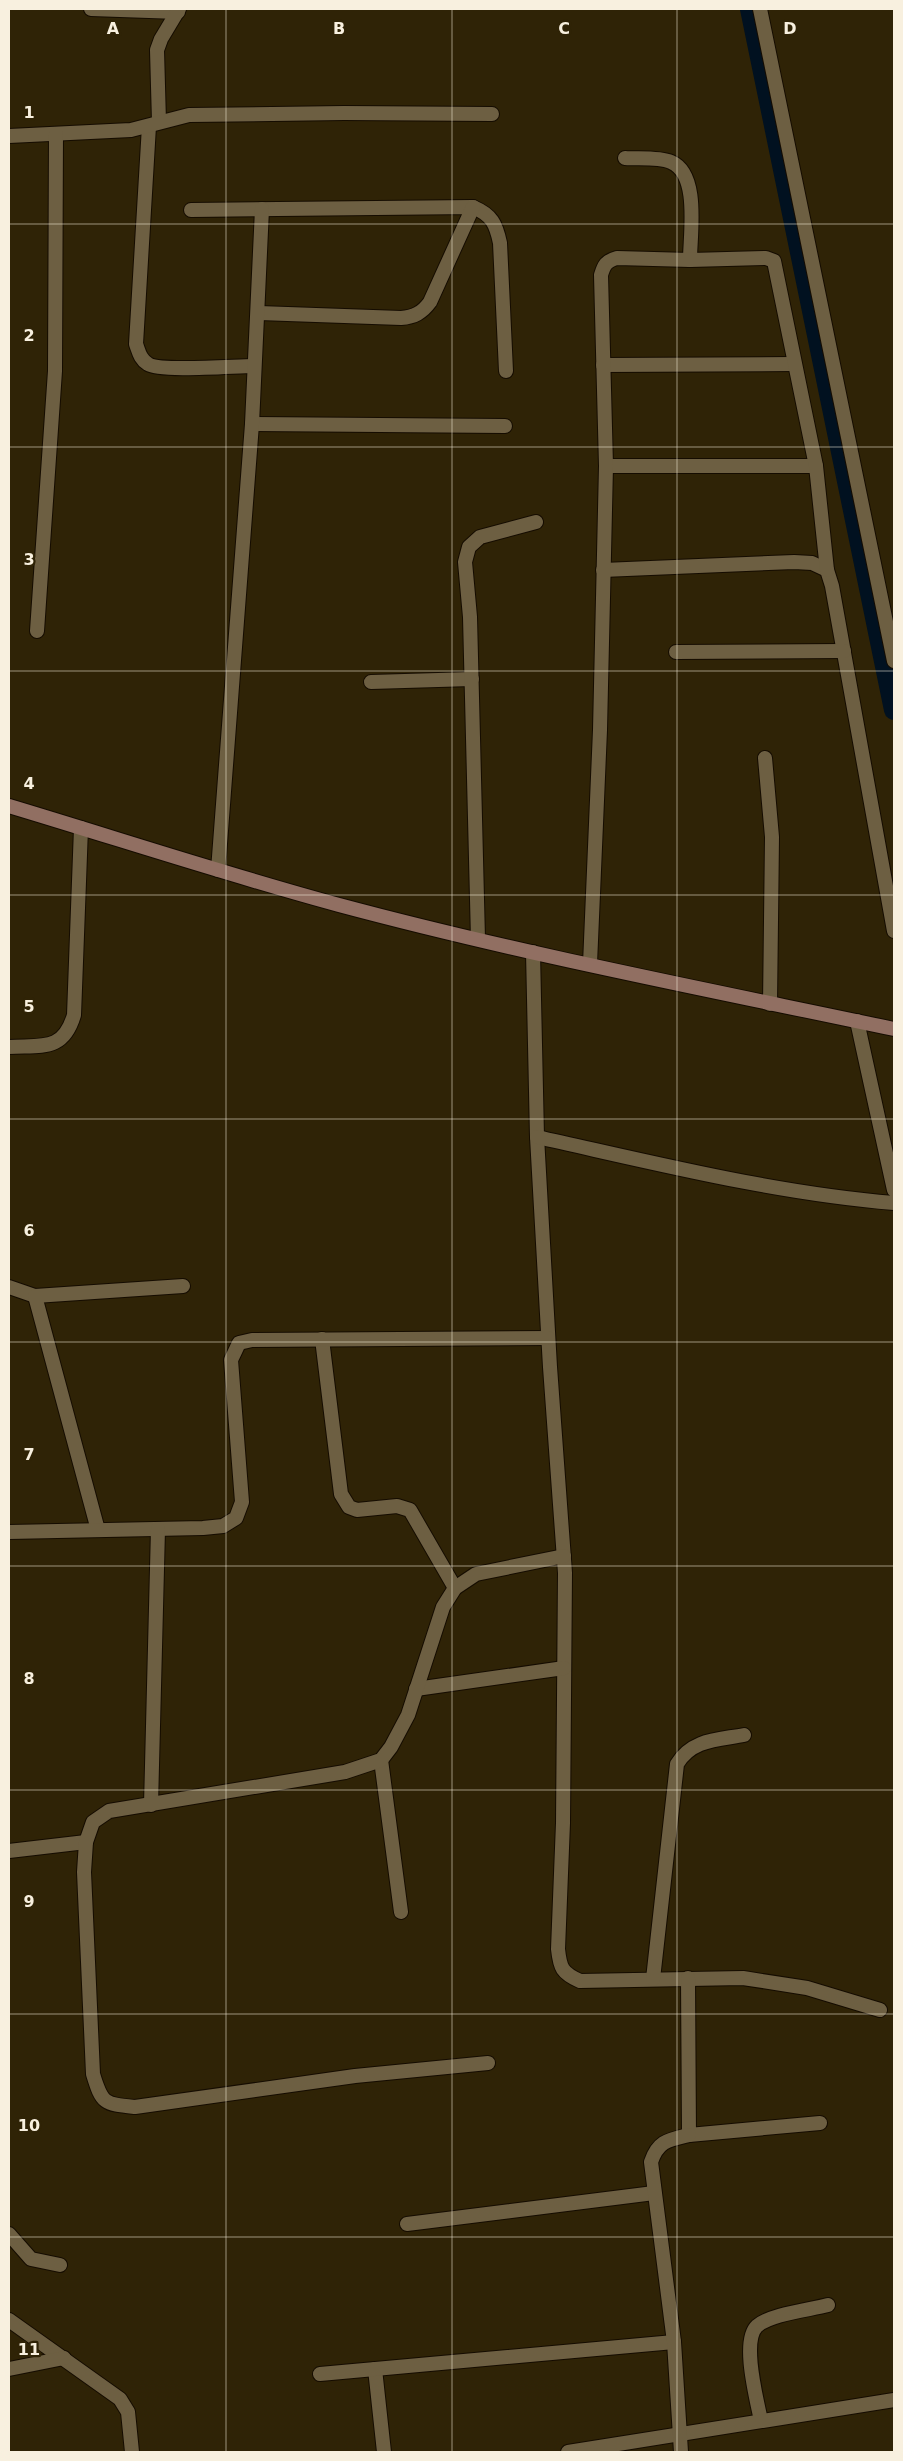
<svg xmlns="http://www.w3.org/2000/svg" width="903" height="2461" font-family="'DejaVu Sans',sans-serif">
<rect width="100%" height="100%" fill="#2f2306"/>
<g fill="none" stroke-linecap="round" stroke-linejoin="round">
<polyline stroke="#011120" stroke-width="20" points="750,9 894,710"/>
<g stroke="#150c00" stroke-width="16">
<g id="minor">
<polyline points="91,9 178,12"/>
<polyline points="760,9 894,661"/>
<polyline points="159,122 157,50 161,39 179,9"/>
<path d="M149,126L136,344C139,352 140,359 148,364C160,372 235,366 253,366"/>
<polyline points="9,136 131,130 189,115 344,113 492,114"/>
<path d="M625,158C639,159 659,157 671,162C700,174 690,234 690,260"/>
<path d="M191,210L473,207C492,215 496,224 500,243L506,371"/>
<path d="M259,313L401,318C414,317 422,313 430,302L473,207"/>
<polyline points="603,365 793,364"/>
<polyline points="252,424 505,426"/>
<polyline points="606,466 816,466"/>
<polyline points="603,570 794,562 812,563 827,570 832,586 894,931"/>
<polyline points="37,631 55,371 56,134"/>
<polyline points="676,652 844,651"/>
<polyline points="371,682 472,679"/>
<polyline points="765,758 772,837 770,1004"/>
<polyline points="218,870 252,424 262,209"/>
<polyline points="478,939 470,617 465,562 469,547 480,537 536,522"/>
<path d="M533,952L537,1137L550,1367L565,1573L563,1823L558,1949C560,1968 562,1973 580,1981L743,1978L807,1988L880,2010"/>
<path d="M590,964L600,730L606,466L601,275C604,265 606,261 617,258L690,260L766,258L774,261L816,466L827,570"/>
<polyline points="857,1021 894,1190"/>
<path d="M9,1047C42,1045 63,1052 74,1015L81,828"/>
<path d="M537,1137C655,1163 773,1193 894,1203"/>
<polyline points="9,1287 35,1296"/>
<polyline points="322,1339 341,1494 349,1507 357,1510 397,1506 410,1510 455,1588"/>
<polyline points="98,1530 35,1296 183,1286"/>
<polyline points="9,1532 203,1528 223,1526 236,1518 242,1502 231,1360 239,1343 252,1340 548,1338"/>
<polyline points="416,1689 564,1668"/>
<polyline points="381,1760 401,1912"/>
<polyline points="151,1805 158,1529"/>
<polyline points="9,1851 86,1842"/>
<polyline points="688,1978 689,2135 820,2123"/>
<path d="M653,1979L677,1764C692,1739 718,1740 744,1735"/>
<path d="M488,2063L355,2076L135,2107C104,2104 102,2104 93,2074L84,1872L86,1842L93,1822L109,1811L345,1772L381,1760L391,1747L408,1715L443,1607L455,1588L476,1574L564,1556"/>
<polyline points="407,2224 654,2193"/>
<polyline points="9,2234 31,2259 60,2265"/>
<polyline points="9,2320 120,2399 128,2412 132,2452"/>
<polyline points="9,2369 64,2358"/>
<polyline points="375,2369 384,2452"/>
<polyline points="320,2374 674,2342"/>
<path d="M761,2421C757,2400 741,2341 757,2326C771,2314 809,2310 828,2305"/>
<polyline points="568,2452 894,2400"/>
<path d="M681,2452L674,2342L651,2162C658,2141 668,2140 689,2135"/>
</g>
</g>
<g stroke="#150c00" stroke-width="16">
<path id="secondary" d="M9,806C119,839 228,875 339,905C522,954 709,990 894,1029"/>
</g>
<use href="#minor" stroke="#6d5f42" stroke-width="14"/>
<use href="#secondary" stroke="#916f62" stroke-width="14"/>
</g>
<path fill="none" stroke="#f8f0df" stroke-width="1" stroke-opacity="0.55" d="M226,9V2452M452,9V2452M677,9V2452M9,224H894M9,447H894M9,671H894M9,895H894M9,1119H894M9,1342H894M9,1566H894M9,1790H894M9,2014H894M9,2237H894"/>
<g font-size="16" text-anchor="middle" font-weight="bold" fill="#f8f0df" stroke="#2f2306" stroke-width="4.5" stroke-linejoin="round" paint-order="stroke">
<text x="113" y="34">A</text>
<text x="339" y="34">B</text>
<text x="564" y="34">C</text>
<text x="790" y="34">D</text>
<text x="29" y="118">1</text>
<text x="29" y="341">2</text>
<text x="29" y="565">3</text>
<text x="29" y="789">4</text>
<text x="29" y="1012">5</text>
<text x="29" y="1236">6</text>
<text x="29" y="1460">7</text>
<text x="29" y="1684">8</text>
<text x="29" y="1907">9</text>
<text x="29" y="2131">10</text>
<text x="29" y="2355">11</text>
</g>
<rect width="903" height="2461" fill="none" stroke="#f8f0df" stroke-width="20"/>
</svg>
